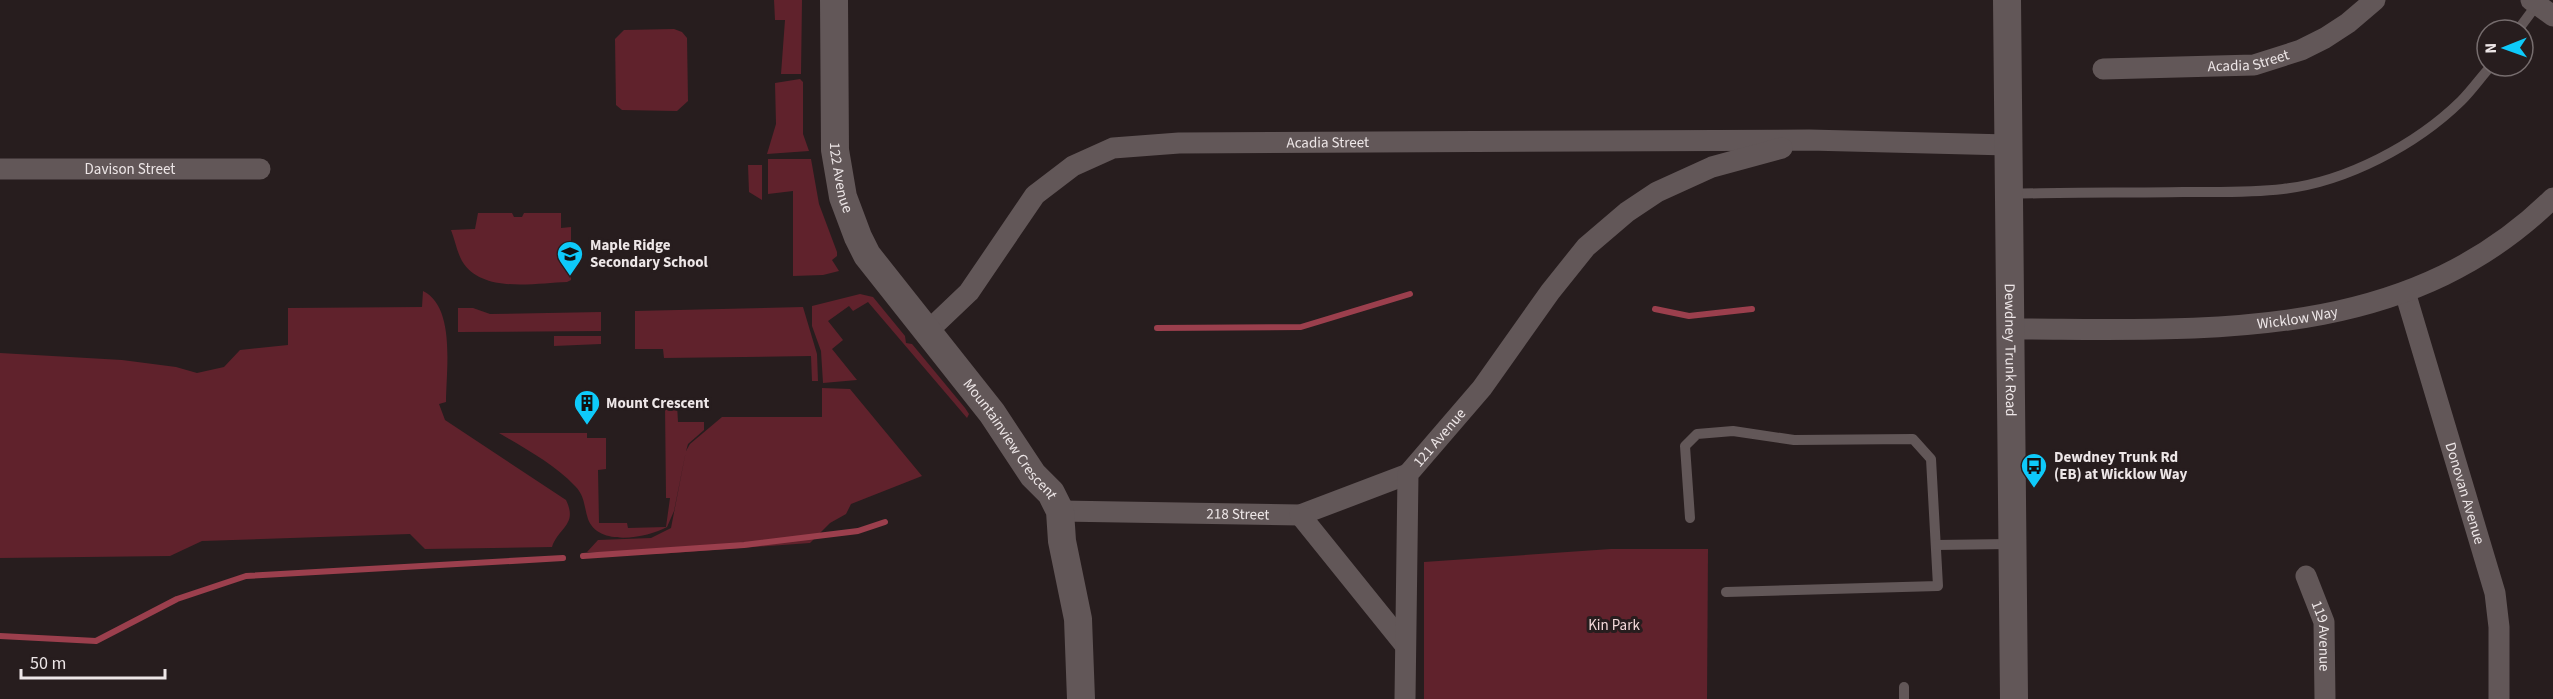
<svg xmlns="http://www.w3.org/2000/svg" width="2553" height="699" font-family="'Source Sans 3',sans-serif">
<rect width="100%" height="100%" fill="#271d1e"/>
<g fill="#60222c">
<polygon points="774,0 802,0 801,74 781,74 785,20 775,20"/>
<polygon points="674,29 682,32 687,38 688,101 677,111 622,110 616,105 615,39 624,30"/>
<polygon points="800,79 803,82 803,134 809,151 767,154 776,124 775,83"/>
<polygon points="768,159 811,159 819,204 837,252 837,256 832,260 839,271 823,275 793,276 793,191 768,194"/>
<polygon points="748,165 762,165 762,200 749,192"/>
<path d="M478,213H512L514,217H522L524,213H561V228L571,227V280L567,282C535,283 482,294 462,261C457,252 455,240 451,230L475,229Z"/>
<path d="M423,291C456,307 446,371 446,402L439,404L445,420L566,500C578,525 559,527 552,547L425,549L410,534L202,541L170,556L0,558V353L122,360L176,367L197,373L224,367L240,350L288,345V308L422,307Z"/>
<polygon points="860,294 873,297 905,336 906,343 912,344 965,408 969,414 967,418 868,302 853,311 849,306 828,321 843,340 832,349 857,380 823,383 821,351 812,326 812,306"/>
<polygon points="803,307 817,354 818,381 812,381 811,356 664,358 663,349 635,349 635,311"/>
<polygon points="458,308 473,308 490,314 601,312 601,331 458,332"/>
<polygon points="554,336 601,336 601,344 554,346"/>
<path d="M822,388L850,389L922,476L851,504L846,514L830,523L810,543L658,554L587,552L598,540L651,538L671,528L686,451L674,511L667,527C647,538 598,547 588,519C584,507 585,496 575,486C554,464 526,449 499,433H587V438H606V469L598,470L599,523H627L628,528L666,527L670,498H666L665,404L677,405L678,422H704V430L688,444L686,451L690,444L722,417H822Z"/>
<polygon points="1611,549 1708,549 1707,699 1424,699 1424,562"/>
</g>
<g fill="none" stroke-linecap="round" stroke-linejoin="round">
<g stroke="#9b3f4d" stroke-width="6">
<polyline points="1655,309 1689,316 1752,309"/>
<polyline points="1157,328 1301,327 1410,294"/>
<polyline points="583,556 744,545 858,531 885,522"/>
<polyline points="0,636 96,641 177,599 246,576 563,558"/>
</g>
<g stroke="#625758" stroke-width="10">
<polyline points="2518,30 2538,3"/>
<path d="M2009,194C2067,192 2125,193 2183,192C2216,192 2250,193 2283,189C2346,182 2416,145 2461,101C2472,90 2481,77 2491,66"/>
<polyline points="1690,518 1685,446 1697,434 1733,431 1794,440 1913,439 1931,459 1938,586 1726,592"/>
<polyline points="1936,545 2010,544"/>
<polyline points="1904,699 1904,687"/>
</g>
<g stroke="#625758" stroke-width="21">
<polyline points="2531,0 2553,16"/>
<path id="s1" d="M2103,69L2254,65L2301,50L2325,38L2348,23L2375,0"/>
<path id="s2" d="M0,169H260"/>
<path id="s3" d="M2405,292L2495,593L2499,627V699"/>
<path id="s4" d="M2010,329C2202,329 2404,345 2553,198"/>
<path id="s5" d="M927,332L969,292L1035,195L1073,166L1113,148L1179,143L1809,140L2008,145"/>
<path id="s6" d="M1060,511L1300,515L1408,474"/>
<polyline points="1300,515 1404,644"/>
<path id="s7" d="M2306,576L2324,622L2325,699"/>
<path id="s8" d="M1405,699L1408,474L1482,388L1550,292L1586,247L1627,212L1657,192L1712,167L1782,148"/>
</g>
<g stroke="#625758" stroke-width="28">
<path id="s9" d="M834,0L835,150L843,197L858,237L867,255L992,413L1033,475L1051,493L1060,511L1062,541L1078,619L1081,699"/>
<path id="s10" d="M2007,0L2014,699"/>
</g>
</g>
<defs>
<g id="school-pin" transform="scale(1.35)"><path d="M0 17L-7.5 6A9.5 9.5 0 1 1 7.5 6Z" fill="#0ecafa" stroke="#271d1e"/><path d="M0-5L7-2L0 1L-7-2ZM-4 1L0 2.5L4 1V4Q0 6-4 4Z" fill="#111"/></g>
<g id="building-pin" transform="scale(1.35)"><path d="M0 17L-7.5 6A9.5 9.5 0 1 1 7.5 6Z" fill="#0ecafa" stroke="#271d1e"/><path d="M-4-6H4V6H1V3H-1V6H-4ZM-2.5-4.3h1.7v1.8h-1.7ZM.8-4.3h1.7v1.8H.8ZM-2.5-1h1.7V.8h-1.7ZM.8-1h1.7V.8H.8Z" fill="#111"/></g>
<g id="bus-pin" transform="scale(1.35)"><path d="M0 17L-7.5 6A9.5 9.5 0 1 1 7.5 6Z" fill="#0ecafa" stroke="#271d1e"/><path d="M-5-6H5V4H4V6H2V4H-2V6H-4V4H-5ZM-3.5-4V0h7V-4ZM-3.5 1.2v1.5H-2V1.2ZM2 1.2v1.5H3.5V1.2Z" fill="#111"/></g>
</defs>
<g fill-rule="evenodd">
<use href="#school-pin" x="570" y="254"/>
<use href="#building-pin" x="587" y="403"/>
<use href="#bus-pin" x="2034" y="466"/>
</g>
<g text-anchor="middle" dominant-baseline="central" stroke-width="6" stroke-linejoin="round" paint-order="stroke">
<g font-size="15" fill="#ede6e7" stroke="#271d1e">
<text stroke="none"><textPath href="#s1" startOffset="146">Acadia Street</textPath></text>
<text stroke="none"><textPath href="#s5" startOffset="482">Acadia Street</textPath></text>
<text stroke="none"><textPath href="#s2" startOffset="130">Davison Street</textPath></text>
<text stroke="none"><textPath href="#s9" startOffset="178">122 Avenue</textPath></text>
<text stroke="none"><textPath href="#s4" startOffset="288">Wicklow Way</textPath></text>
<text stroke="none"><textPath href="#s10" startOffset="350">Dewdney Trunk Road</textPath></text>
<text stroke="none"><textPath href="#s8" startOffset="273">121 Avenue</textPath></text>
<text stroke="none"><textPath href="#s9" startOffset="494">Mountainview Crescent</textPath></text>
<text stroke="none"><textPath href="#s3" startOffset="210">Donovan Avenue</textPath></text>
<text stroke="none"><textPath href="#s6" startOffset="178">218 Street</textPath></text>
<text stroke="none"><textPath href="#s7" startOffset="63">119 Avenue</textPath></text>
</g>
<g font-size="15" font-weight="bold" fill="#ede6e7" stroke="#271d1e" text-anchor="start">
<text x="590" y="245">Maple Ridge<tspan x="590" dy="17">Secondary School</tspan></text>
<text x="606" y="403">Mount Crescent</text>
<text x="2054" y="457">Dewdney Trunk Rd<tspan x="2054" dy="17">(EB) at Wicklow Way</tspan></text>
</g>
<g font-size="15" fill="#f5dadb" stroke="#271d1e">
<text x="1614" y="625">Kin Park</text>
</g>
</g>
<g transform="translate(2505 48) rotate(269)"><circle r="28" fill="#271d1e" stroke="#766d6e" stroke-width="1.5"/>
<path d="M0-4.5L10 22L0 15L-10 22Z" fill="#0ecafa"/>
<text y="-9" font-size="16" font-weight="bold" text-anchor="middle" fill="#ede6e7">N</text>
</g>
<path d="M21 669v9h144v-9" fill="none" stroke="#ede6e7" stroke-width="3"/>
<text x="30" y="669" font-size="18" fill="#ede6e7" stroke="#271d1e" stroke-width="4.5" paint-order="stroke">50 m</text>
</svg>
